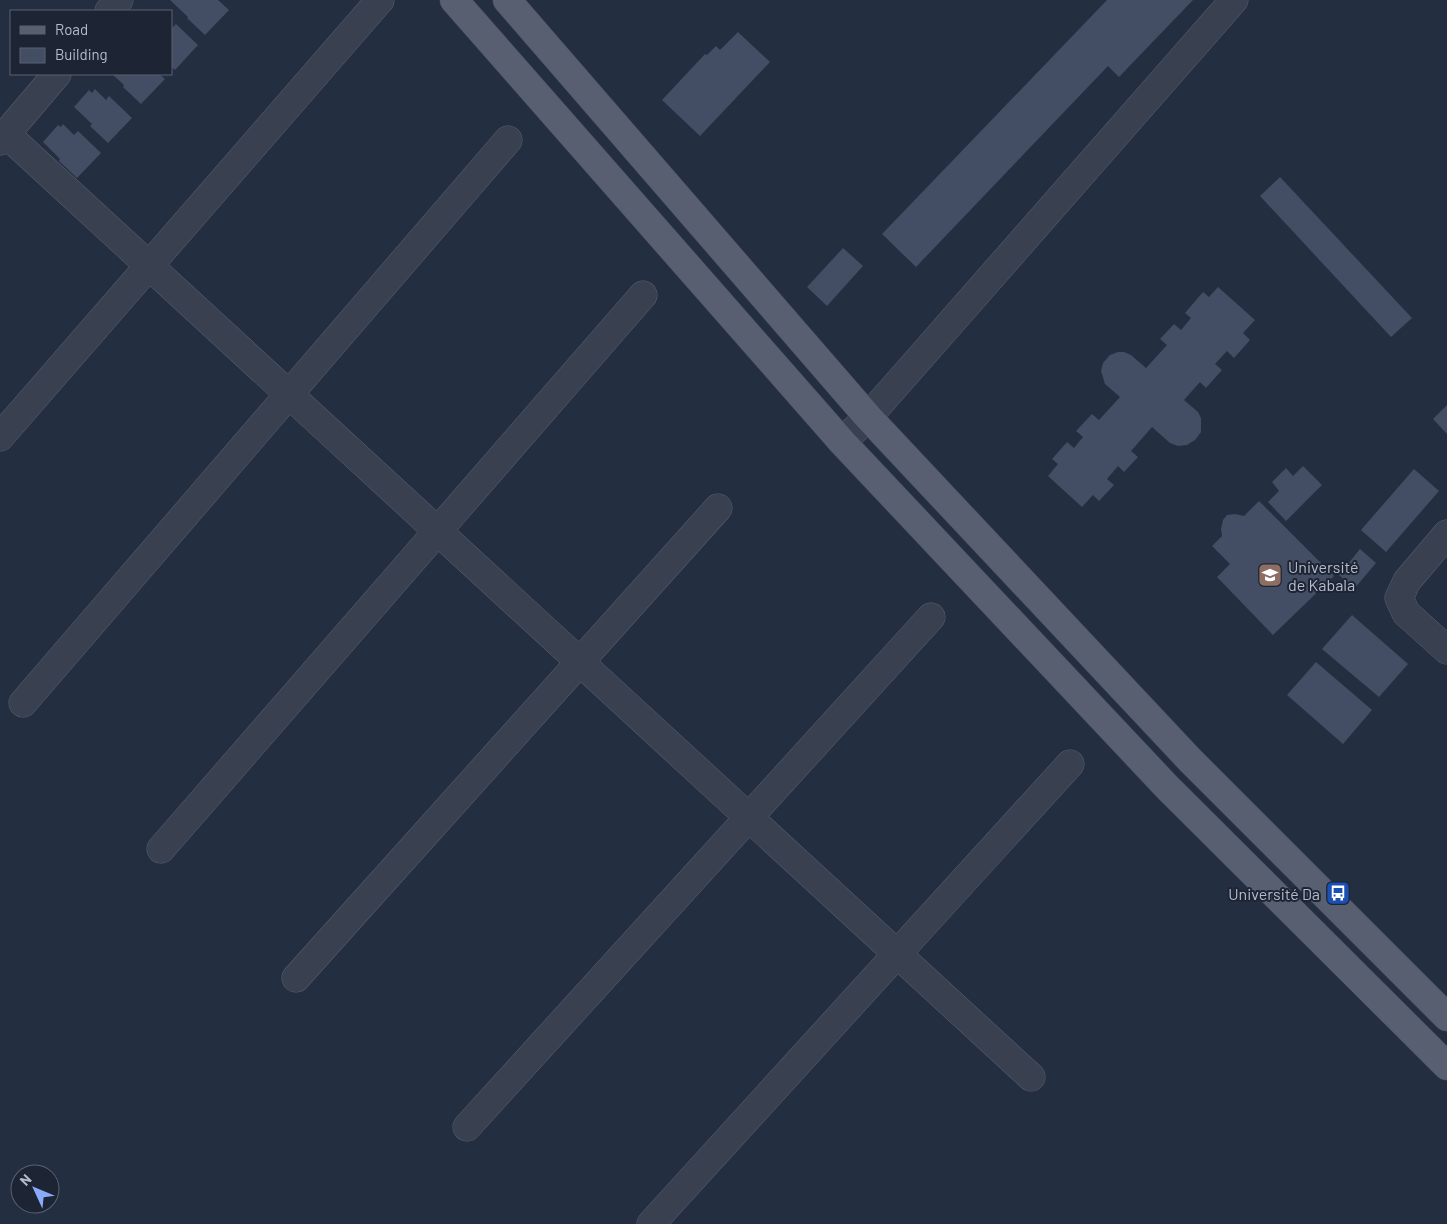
<svg xmlns="http://www.w3.org/2000/svg" width="1447" height="1224" font-family="Barlow,sans-serif">
<rect width="100%" height="100%" fill="#242e41"/>
<g fill="#434d63">
<polygon points="170,0 218,0 229,10 205,35 187,18 188,17"/>
<polygon points="1107,0 1193,0 1119,77 1108,66 916,267 882,234"/>
<polygon points="176,24 198,45 175,70 171,67 171,27 172,28"/>
<polygon points="738,32 770,62 700,136 662,100 705,54 707,55 716,46 720,50"/>
<polygon points="112,74 159,74 165,79 141,104 123,87 124,85"/>
<polygon points="95,89 106,100 109,96 132,118 108,143 90,126 92,124 74,107 89,90 92,93"/>
<polygon points="63,124 74,135 78,131 101,153 77,178 59,161 60,159 43,142 58,125 61,127"/>
<polygon points="1280,177 1412,318 1391,337 1260,196"/>
<polygon points="843,248 863,266 827,306 807,287"/>
<polygon points="1218,287 1255,320 1243,333 1250,340 1234,358 1227,351 1215,364 1222,370 1206,388 1200,382 1184,400 1198,412 1201,418 1201,432 1195,440 1187,445 1178,446 1170,443 1152,427 1131,451 1138,457 1124,472 1118,466 1107,479 1114,485 1099,501 1093,495 1082,507 1048,476 1058,464 1052,459 1067,442 1074,448 1083,437 1076,431 1092,414 1099,420 1120,397 1105,384 1101,371 1103,363 1110,355 1118,352 1124,352 1131,355 1146,368 1167,345 1160,339 1174,324 1181,330 1191,318 1185,313 1203,292 1209,297"/>
<polygon points="1447,405 1447,434 1433,419"/>
<polygon points="1303,466 1322,485 1286,521 1268,502 1279,491 1272,482 1286,468 1293,476"/>
<polygon points="1414,469 1439,491 1386,552 1361,530"/>
<polygon points="1259,501 1334,576 1273,635 1217,577 1230,564 1212,546 1222,536 1221,529 1223,520 1227,515 1235,514 1244,516"/>
<polygon points="1360,549 1376,563 1354,589 1339,575"/>
<polygon points="1352,615 1408,664 1379,697 1322,649"/>
<polygon points="1316,662 1372,710 1343,744 1287,695"/>
</g>
<g fill="none" stroke-linecap="round" stroke-linejoin="round">
<g stroke="#565e6e" stroke-width="29">
<g id="minor">
<polyline points="109,11 119,0"/>
<polyline points="6,134 1031,1077"/>
<polyline points="0,141 57,74"/>
<polyline points="0,437 380,0"/>
<polyline points="842,442 868,417 926,351 1234,0"/>
<polyline points="1447,534 1407,581 1399,598 1406,613 1447,650"/>
<polyline points="23,703 508,140"/>
<polyline points="161,849 643,295"/>
<polyline points="296,978 718,508"/>
<polyline points="467,1127 931,617"/>
<polyline points="651,1224 1070,764"/>
</g>
</g>
<g stroke="#424959" stroke-width="29">
<g id="major">
<polyline points="454,0 842,442 1167,787 1447,1066"/>
<polyline points="507,0 868,417 1190,760 1447,1017"/>
</g>
</g>
<use href="#minor" stroke="#394050" stroke-width="28"/>
<use href="#major" stroke="#575f70" stroke-width="28"/>
</g>
<defs>
<g id="university-square" transform="scale(1.25)"><rect x="-9" y="-9" width="18" height="18" rx="4" fill="#8d6e63" stroke="#1d2535"/><path d="M0-5L7-2L0 1L-7-2ZM-4 1L0 2.5L4 1V4Q0 6-4 4Z" fill="#fff"/></g>
<g id="bus-square" transform="scale(1.25)"><rect x="-9" y="-9" width="18" height="18" rx="4" fill="#1a4fb4" stroke="#1d2535"/><path d="M-5-6H5V4H4V6H2V4H-2V6H-4V4H-5ZM-3.5-4V0h7V-4ZM-3.5 1.2v1.5H-2V1.2ZM2 1.2v1.5H3.5V1.2Z" fill="#fff"/></g>
</defs>
<g fill-rule="evenodd">
<use href="#university-square" x="1270" y="575"/>
<use href="#bus-square" x="1338" y="893"/>
</g>
<g text-anchor="middle" dominant-baseline="central" stroke-width="4" stroke-linejoin="round" paint-order="stroke">
<g font-size="16" fill="#b5bbcb" stroke="#1d2535" text-anchor="start">
<text x="1288" y="566">Université<tspan x="1288" dy="18">de Kabala</tspan></text>
<text x="1320" y="893" text-anchor="end">Université Da</text>
</g>
</g>
<rect x="10" y="10" width="162" height="65" fill="#1d2535" stroke="#5a6171"/>
<rect x="20" y="26" width="25" height="8" fill="#575f70" stroke="#5a6171"/>
<text x="55" y="35" font-size="15" fill="#b5bbcb">Road</text>
<rect x="20" y="48" width="25" height="15" fill="#434d63" stroke="#5a6171"/>
<text x="55" y="60" font-size="15" fill="#b5bbcb">Building</text>
<g transform="translate(35 1189) rotate(314)"><circle r="24" fill="#1d2535" stroke="#5a6171"/>
<path d="M0-4L9 19L0 12L-9 19Z" fill="#8aabfb"/>
<text y="-8" font-size="14" font-weight="bold" text-anchor="middle" fill="#b5bbcb">N</text>
</g>
</svg>
